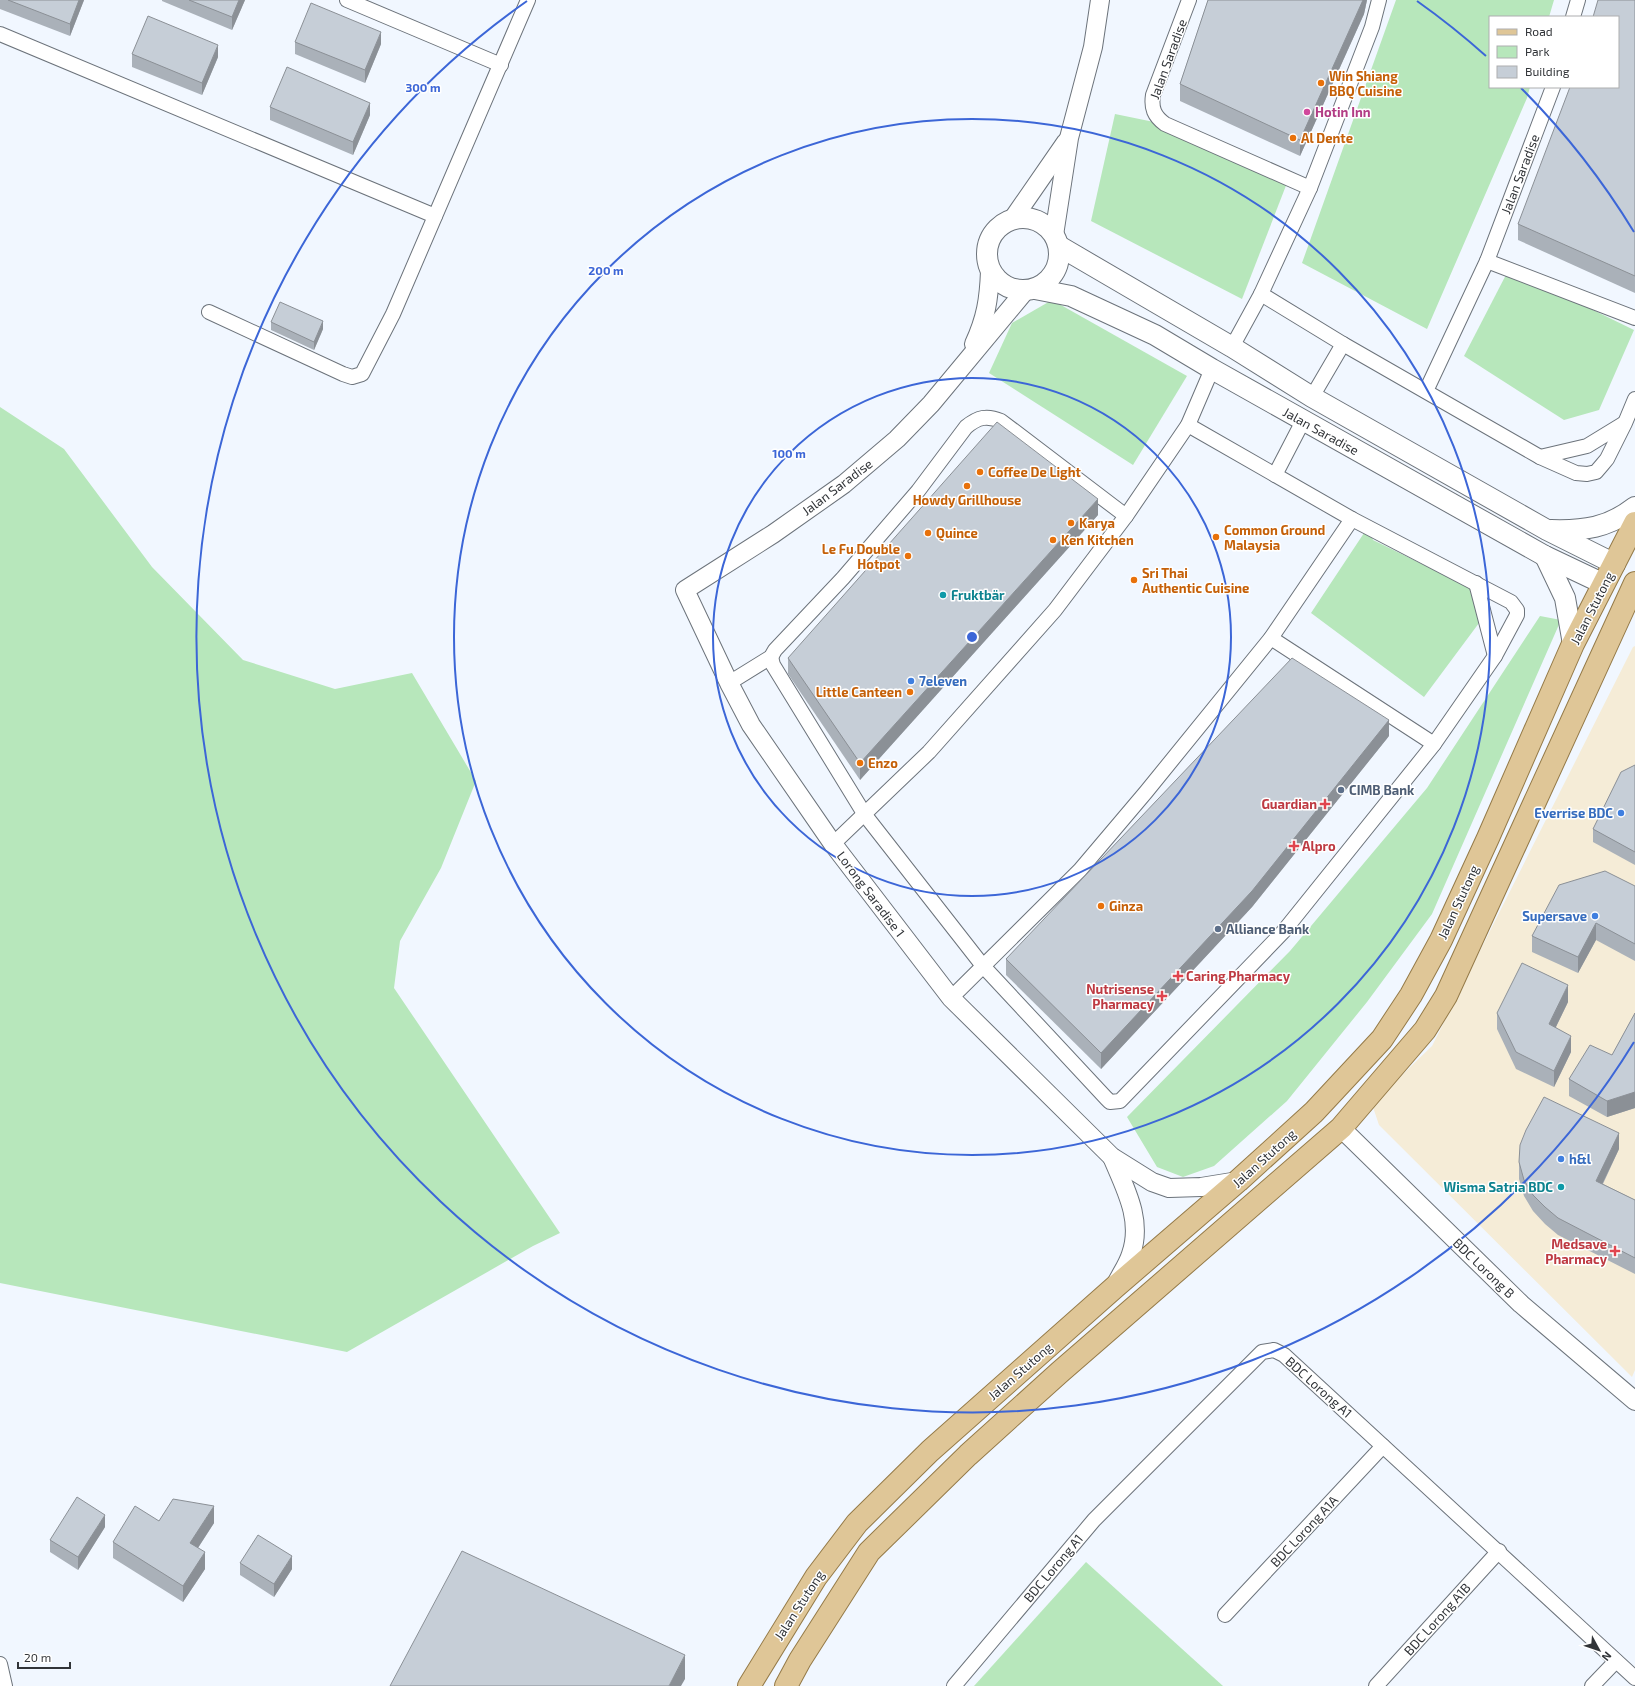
<svg xmlns="http://www.w3.org/2000/svg" width="1635" height="1686" font-family="'Exo 2',sans-serif">
<rect width="100%" height="100%" fill="#f1f7ff"/>
<polygon fill="#f5ecd7" points="1635,646 1635,1370 1632,1377 1379,1125 1372,1104 1432,1046 1633,647"/>
<g fill="#b7e7bb">
<polygon points="1396,0 1554,0 1549,17 1490,17 1490,87 1530,87 1527,98 1427,329 1302,263"/>
<polygon points="1115,114 1154,122 1287,183 1242,299 1091,221"/>
<polygon points="1509,269 1634,330 1599,410 1564,420 1464,356"/>
<polygon points="1052,300 1187,376 1133,465 989,373 1012,323"/>
<polygon points="0,407 64,449 152,567 243,660 335,689 412,673 476,781 441,868 400,941 394,988 560,1233 533,1246 347,1352 0,1283"/>
<polygon points="1368,527 1373,540 1471,588 1479,623 1424,697 1311,613"/>
<polygon points="1540,616 1561,620 1432,914 1367,1002 1287,1101 1214,1166 1183,1177 1157,1167 1127,1117 1290,951 1427,788"/>
<polygon points="1086,1562 1223,1686 974,1686"/>
</g>
<g fill="none" stroke-linecap="round" stroke-linejoin="round">
<g stroke="#6c737b" stroke-width="16">
<g id="minor">
<polyline points="347,0 501,65"/>
<path d="M1189,0L1153,95C1151,108 1154,116 1165,124L1310,188"/>
<polyline points="1573,17 1578,0"/>
<polyline points="0,34 435,216"/>
<polyline points="1487,261 1635,318"/>
<polyline points="1261,294 1343,344 1540,457 1576,473 1587,474 1596,472 1602,465 1607,459 1625,423 1635,399"/>
<polyline points="209,312 343,374 352,377 362,374 393,314 528,0"/>
<polyline points="1232,347 1261,294 1310,188 1372,27 1379,0"/>
<polyline points="1426,391 1487,261 1553,87"/>
<polyline points="1312,397 1343,344"/>
<polyline points="1540,457 1587,446 1623,424"/>
<polyline points="1275,475 1303,421"/>
<polyline points="1476,583 1495,656"/>
<polyline points="1271,638 1434,744"/>
<polyline points="771,657 773,665 865,815 983,966 1106,1098 1110,1102 1120,1101 1283,932 1434,744 1495,656 1517,615 1517,610 1511,602 1352,519 1188,425"/>
<path d="M729,683L771,657L775,650L843,578L918,491L966,427C978,417 987,415 1001,421L1126,516"/>
<polyline points="833,844 929,752 1055,610 1126,516 1188,425 1212,369"/>
<polyline points="951,998 1080,870 1146,792 1271,638 1352,519"/>
<polyline points="1225,1615 1383,1446"/>
<polyline points="0,1664 5,1686"/>
<polyline points="954,1686 1094,1520 1262,1352 1274,1350 1284,1355 1635,1678"/>
<polyline points="1376,1686 1499,1551"/>
<polyline points="1592,1686 1616,1661"/>
</g>
</g>
<g stroke="#6c737b" stroke-width="20">
<g id="tertiary">
<polyline points="1012,220 1066,142"/>
<polyline points="1054,235 1069,138 1093,47 1100,0"/>
<polyline points="1025,291 931,404 897,439 844,484 773,534 685,590 729,683 751,725 833,844 951,998 1112,1157 1152,1182 1169,1188 1201,1187 1238,1181"/>
<path d="M974,344C986,318 989,299 990,271"/>
<polyline points="1341,1128 1521,1304 1635,1401"/>
<path d="M1112,1157C1125,1188 1143,1220 1131,1254C1128,1264 1121,1274 1116,1284"/>
</g>
</g>
<g stroke="#6c737b" stroke-width="22">
<g id="secondary">
<circle cx="1023" cy="254" r="36"/>
<polyline points="1059,246 1232,347 1312,397 1547,530 1615,564"/>
<polyline points="1035,289 1071,296 1155,335 1212,369 1545,556 1604,584"/>
<path d="M1551,530C1584,531 1608,528 1635,507"/>
<polyline points="1545,556 1565,598 1573,644"/>
</g>
</g>
<g stroke="#947a48" stroke-width="24">
<g id="primary">
<polyline points="749,1686 816,1577 857,1523 930,1451 1115,1287 1238,1181 1314,1112 1382,1039 1411,995 1441,940 1488,838 1573,644 1635,523"/>
<polyline points="786,1686 800,1660 869,1552 968,1455 1060,1372 1341,1128 1425,1030 1446,996 1635,583"/>
</g>
</g>
<use href="#minor" stroke="#fff" stroke-width="14"/>
<use href="#tertiary" stroke="#fff" stroke-width="18"/>
<use href="#secondary" stroke="#fff" stroke-width="20"/>
<use href="#primary" stroke="#dfc697" stroke-width="22"/>
</g>
<g fill="#aab1b9">
<polygon points="0,0 84,0 70,36 0,9"/>
<polygon points="162,0 245,0 232,30 162,1"/>
<polygon points="1208,0 1367,0 1364,14 1300,156 1180,101 1180,84"/>
<polygon points="1635,0 1635,293 1518,240 1518,224"/>
<polygon points="295,42 381,44 365,83 295,54"/>
<polygon points="132,54 218,57 202,95 132,67"/>
<polygon points="270,107 370,115 353,155 270,120"/>
<polygon points="271,322 323,329 314,350 271,330"/>
<polygon points="1098,515 860,780 788,674 788,658"/>
<polygon points="1389,736 1252,907 1101,1069 1006,975 1006,959"/>
<polygon points="1635,765 1635,865 1593,842 1593,829"/>
<polygon points="1635,886 1635,961 1596,940 1578,973 1532,952 1532,936"/>
<polygon points="1568,1002 1556,1027 1571,1052 1554,1087 1516,1069 1497,1029 1497,1013"/>
<polygon points="1635,1013 1635,1108 1607,1117 1569,1096 1569,1079 1612,1055"/>
<polygon points="1619,1149 1603,1184 1635,1200 1635,1274 1558,1235 1545,1224 1533,1211 1524,1196 1519,1179 1519,1162"/>
<polygon points="159,1521 214,1523 198,1548 205,1569 183,1602 113,1558 113,1542"/>
<polygon points="105,1527 78,1570 50,1552 50,1540"/>
<polygon points="240,1563 292,1569 274,1597 240,1575"/>
</g>
<g fill="#8b9096">
<polygon points="79,0 84,0 70,36 70,24"/>
<polygon points="239,0 245,0 232,30 232,17"/>
<polygon points="1363,0 1367,0 1364,14 1300,156 1300,140"/>
<polygon points="381,32 381,44 365,83 365,70"/>
<polygon points="218,45 218,57 202,95 202,83"/>
<polygon points="370,103 370,115 353,155 353,142"/>
<polygon points="323,321 323,329 314,350 314,342"/>
<polygon points="1098,499 1098,515 860,780 860,763"/>
<polygon points="1389,720 1389,736 1252,907 1101,1069 1101,1053"/>
<polygon points="1596,923 1596,940 1578,973 1578,957"/>
<polygon points="1568,985 1568,1002 1549,1041 1549,1024"/>
<polygon points="1571,1036 1571,1052 1554,1087 1554,1071"/>
<polygon points="1635,1092 1635,1108 1607,1117 1607,1101"/>
<polygon points="1619,1133 1619,1149 1596,1197 1596,1181"/>
<polygon points="214,1506 214,1523 190,1560 190,1543"/>
<polygon points="105,1515 105,1527 78,1570 78,1557"/>
<polygon points="205,1552 205,1569 183,1602 183,1586"/>
<polygon points="292,1556 292,1569 274,1597 274,1584"/>
<polygon points="685,1655 685,1679 681,1686 669,1686"/>
</g>
<g fill="#c6ced7" stroke="#8b9096">
<polygon points="8,0 79,0 70,24"/>
<polygon points="189,0 239,0 232,17"/>
<polygon points="1208,0 1363,0 1300,140 1180,84"/>
<polygon points="1598,0 1635,0 1635,276 1518,224 1570,87 1618,87 1618,17 1593,17"/>
<polygon points="311,3 381,32 365,70 295,42"/>
<polygon points="148,16 218,45 202,83 132,54"/>
<polygon points="287,67 370,103 353,142 270,107"/>
<polygon points="280,302 323,321 314,342 271,322"/>
<polygon points="997,422 1098,499 860,763 788,658"/>
<polygon points="1292,658 1389,720 1252,891 1101,1053 1006,959"/>
<polygon points="1635,765 1635,852 1593,829 1621,772"/>
<polygon points="1605,871 1635,886 1635,944 1596,923 1578,957 1532,936 1559,885"/>
<polygon points="1522,963 1568,985 1549,1024 1571,1036 1554,1071 1516,1052 1497,1013"/>
<polygon points="1635,1013 1635,1092 1607,1101 1569,1079 1590,1045 1612,1055"/>
<polygon points="1544,1097 1619,1133 1596,1181 1635,1200 1635,1258 1558,1218 1545,1207 1533,1195 1524,1180 1519,1162 1520,1145 1526,1130"/>
<polygon points="77,1497 105,1515 78,1557 50,1540"/>
<polygon points="173,1499 214,1506 190,1543 205,1552 183,1586 113,1542 135,1506 159,1521"/>
<polygon points="258,1535 292,1556 274,1584 240,1563"/>
<polygon points="462,1551 685,1655 669,1686 390,1686"/>
</g>
<g fill="none" stroke="#3c66d7" stroke-width="2">
<circle cx="972" cy="637" r="259"/>
<circle cx="972" cy="637" r="518"/>
<path d="M1634 1042A776 776 0 1 1 527 1M1417 1A776 776 0 0 1 1486 56M1521 88A776 776 0 0 1 1634 232"/>
</g>
<g fill="#e8710a" stroke="#fff" stroke-width="1.5">
<circle cx="1321" cy="83" r="4"/>
<circle cx="1293" cy="138" r="4"/>
<circle cx="980" cy="472" r="4"/>
<circle cx="967" cy="486" r="4"/>
<circle cx="1071" cy="523" r="4"/>
<circle cx="928" cy="533" r="4"/>
<circle cx="1216" cy="537" r="4"/>
<circle cx="1053" cy="540" r="4"/>
<circle cx="908" cy="556" r="4"/>
<circle cx="1134" cy="580" r="4"/>
<circle cx="910" cy="692" r="4"/>
<circle cx="860" cy="763" r="4"/>
<circle cx="1101" cy="906" r="4"/>
</g>
<circle fill="#d1479c" stroke="#fff" stroke-width="1.5" cx="1307" cy="112" r="4"/>
<g fill="#0f9aa8" stroke="#fff" stroke-width="1.5">
<circle cx="943" cy="595" r="4"/>
<circle cx="1561" cy="1187" r="4"/>
</g>
<g fill="#3f7fe0" stroke="#fff" stroke-width="1.5">
<circle cx="911" cy="681" r="4"/>
<circle cx="1621" cy="813" r="4"/>
<circle cx="1595" cy="916" r="4"/>
<circle cx="1561" cy="1159" r="4"/>
</g>
<g fill="#5c6f8a" stroke="#fff" stroke-width="1.5">
<circle cx="1341" cy="790" r="4"/>
<circle cx="1218" cy="929" r="4"/>
</g>
<g fill="#e0444e" stroke="#fff" stroke-width="1.5">
<path d="M1323 798h4v4h4v4h-4v4h-4v-4h-4v-4h4z"/>
<path d="M1292 840h4v4h4v4h-4v4h-4v-4h-4v-4h4z"/>
<path d="M1176 970h4v4h4v4h-4v4h-4v-4h-4v-4h4z"/>
<path d="M1160 990h4v4h4v4h-4v4h-4v-4h-4v-4h4z"/>
<path d="M1613 1245h4v4h4v4h-4v4h-4v-4h-4v-4h4z"/>
</g>
<g text-anchor="middle" dominant-baseline="central" stroke-width="3" stroke-linejoin="round" paint-order="stroke">
<g font-size="13" fill="#313438" stroke="#fff">
<text transform="translate(1168 59) rotate(-70)">Jalan Saradise</text>
<text transform="translate(1520 174) rotate(-69)">Jalan Saradise</text>
<text transform="translate(1321 431) rotate(29)">Jalan Saradise</text>
<text transform="translate(837 487) rotate(-37)">Jalan Saradise</text>
<text transform="translate(1592 608) rotate(-63)">Jalan Stutong</text>
<text transform="translate(871 894) rotate(53)">Lorong Saradise 1</text>
<text transform="translate(1458 902) rotate(-65)">Jalan Stutong</text>
<text transform="translate(1264 1158) rotate(-42)">Jalan Stutong</text>
<text transform="translate(1484 1268) rotate(44)">BDC Lorong B</text>
<text transform="translate(1020 1371) rotate(-41)">Jalan Stutong</text>
<text transform="translate(1319 1387) rotate(42)">BDC Lorong A1</text>
<text transform="translate(1304 1531) rotate(-47)">BDC Lorong A1A</text>
<text transform="translate(1053 1568) rotate(-50)">BDC Lorong A1</text>
<text transform="translate(799 1605) rotate(-57)">Jalan Stutong</text>
<text transform="translate(1437 1619) rotate(-48)">BDC Lorong A1B</text>
</g>
<g font-size="13" font-weight="bold" fill="#c56008" stroke="#fff" text-anchor="start">
<text x="1329" y="76">Win Shiang<tspan x="1329" dy="15">BBQ Cuisine</tspan></text>
<text x="1301" y="138">Al Dente</text>
<text x="988" y="472">Coffee De Light</text>
<text x="967" y="500" text-anchor="middle">Howdy Grillhouse</text>
<text x="1079" y="523">Karya</text>
<text x="1224" y="530">Common Ground<tspan x="1224" dy="15">Malaysia</tspan></text>
<text x="936" y="533">Quince</text>
<text x="1061" y="540">Ken Kitchen</text>
<text x="900" y="549" text-anchor="end">Le Fu Double<tspan x="900" dy="15">Hotpot</tspan></text>
<text x="1142" y="573">Sri Thai<tspan x="1142" dy="15">Authentic Cuisine</tspan></text>
<text x="902" y="692" text-anchor="end">Little Canteen</text>
<text x="868" y="763">Enzo</text>
<text x="1109" y="906">Ginza</text>
</g>
<g font-size="13" font-weight="bold" fill="#b23c85" stroke="#fff" text-anchor="start">
<text x="1315" y="112">Hotin Inn</text>
</g>
<g font-size="13" font-weight="bold" fill="#0d838f" stroke="#fff" text-anchor="start">
<text x="951" y="595">Fruktbär</text>
<text x="1553" y="1187" text-anchor="end">Wisma Satria BDC</text>
</g>
<g font-size="13" font-weight="bold" fill="#366cbe" stroke="#fff" text-anchor="start">
<text x="919" y="681">7eleven</text>
<text x="1613" y="813" text-anchor="end">Everrise BDC</text>
<text x="1587" y="916" text-anchor="end">Supersave</text>
<text x="1569" y="1159">h&amp;l</text>
</g>
<g font-size="13" font-weight="bold" fill="#4e5e75" stroke="#fff" text-anchor="start">
<text x="1349" y="790">CIMB Bank</text>
<text x="1226" y="929">Alliance Bank</text>
</g>
<g font-size="13" font-weight="bold" fill="#be3a42" stroke="#fff" text-anchor="end">
<text x="1317" y="804">Guardian</text>
<text x="1302" y="846" text-anchor="start">Alpro</text>
<text x="1186" y="976" text-anchor="start">Caring Pharmacy</text>
<text x="1154" y="989">Nutrisense<tspan x="1154" dy="15">Pharmacy</tspan></text>
<text x="1607" y="1244">Medsave<tspan x="1607" dy="15">Pharmacy</tspan></text>
</g>
</g>
<circle cx="972" cy="637" r="6" fill="#3c66d7" stroke="#fff" stroke-width="2"/>
<g font-size="12" text-anchor="middle" font-weight="bold" fill="#3c66d7" stroke="#fff" stroke-width="3" stroke-linejoin="round" paint-order="stroke">
<text x="423" y="92">300 m</text>
<text x="606" y="275">200 m</text>
<text x="789" y="458">100 m</text>
</g>
<rect x="1489" y="16" width="130" height="72" fill="#ffffff" stroke="#adaeaf"/>
<rect x="1497" y="29" width="20" height="6" fill="#dfc697" stroke="#adaeaf"/>
<text x="1525" y="36" font-size="12" fill="#313438">Road</text>
<rect x="1497" y="46" width="20" height="12" fill="#b7e7bb" stroke="#adaeaf"/>
<text x="1525" y="56" font-size="12" fill="#313438">Park</text>
<rect x="1497" y="66" width="20" height="12" fill="#c6ced7" stroke="#adaeaf"/>
<text x="1525" y="76" font-size="12" fill="#313438">Building</text>
<g transform="translate(1599 1650) rotate(130)" stroke="#ffffff" stroke-width="3" paint-order="stroke">
<path d="M0-3L7 15L0 10L-7 15Z" fill="#313438"/>
<text y="-6" font-size="11" font-weight="bold" text-anchor="middle" fill="#313438">N</text>
</g>
<path d="M18 1662v6h52v-6" fill="none" stroke="#313438" stroke-width="2"/>
<text x="24" y="1662" font-size="12" fill="#313438" stroke="#ffffff" stroke-width="3" paint-order="stroke">20 m</text>
</svg>
